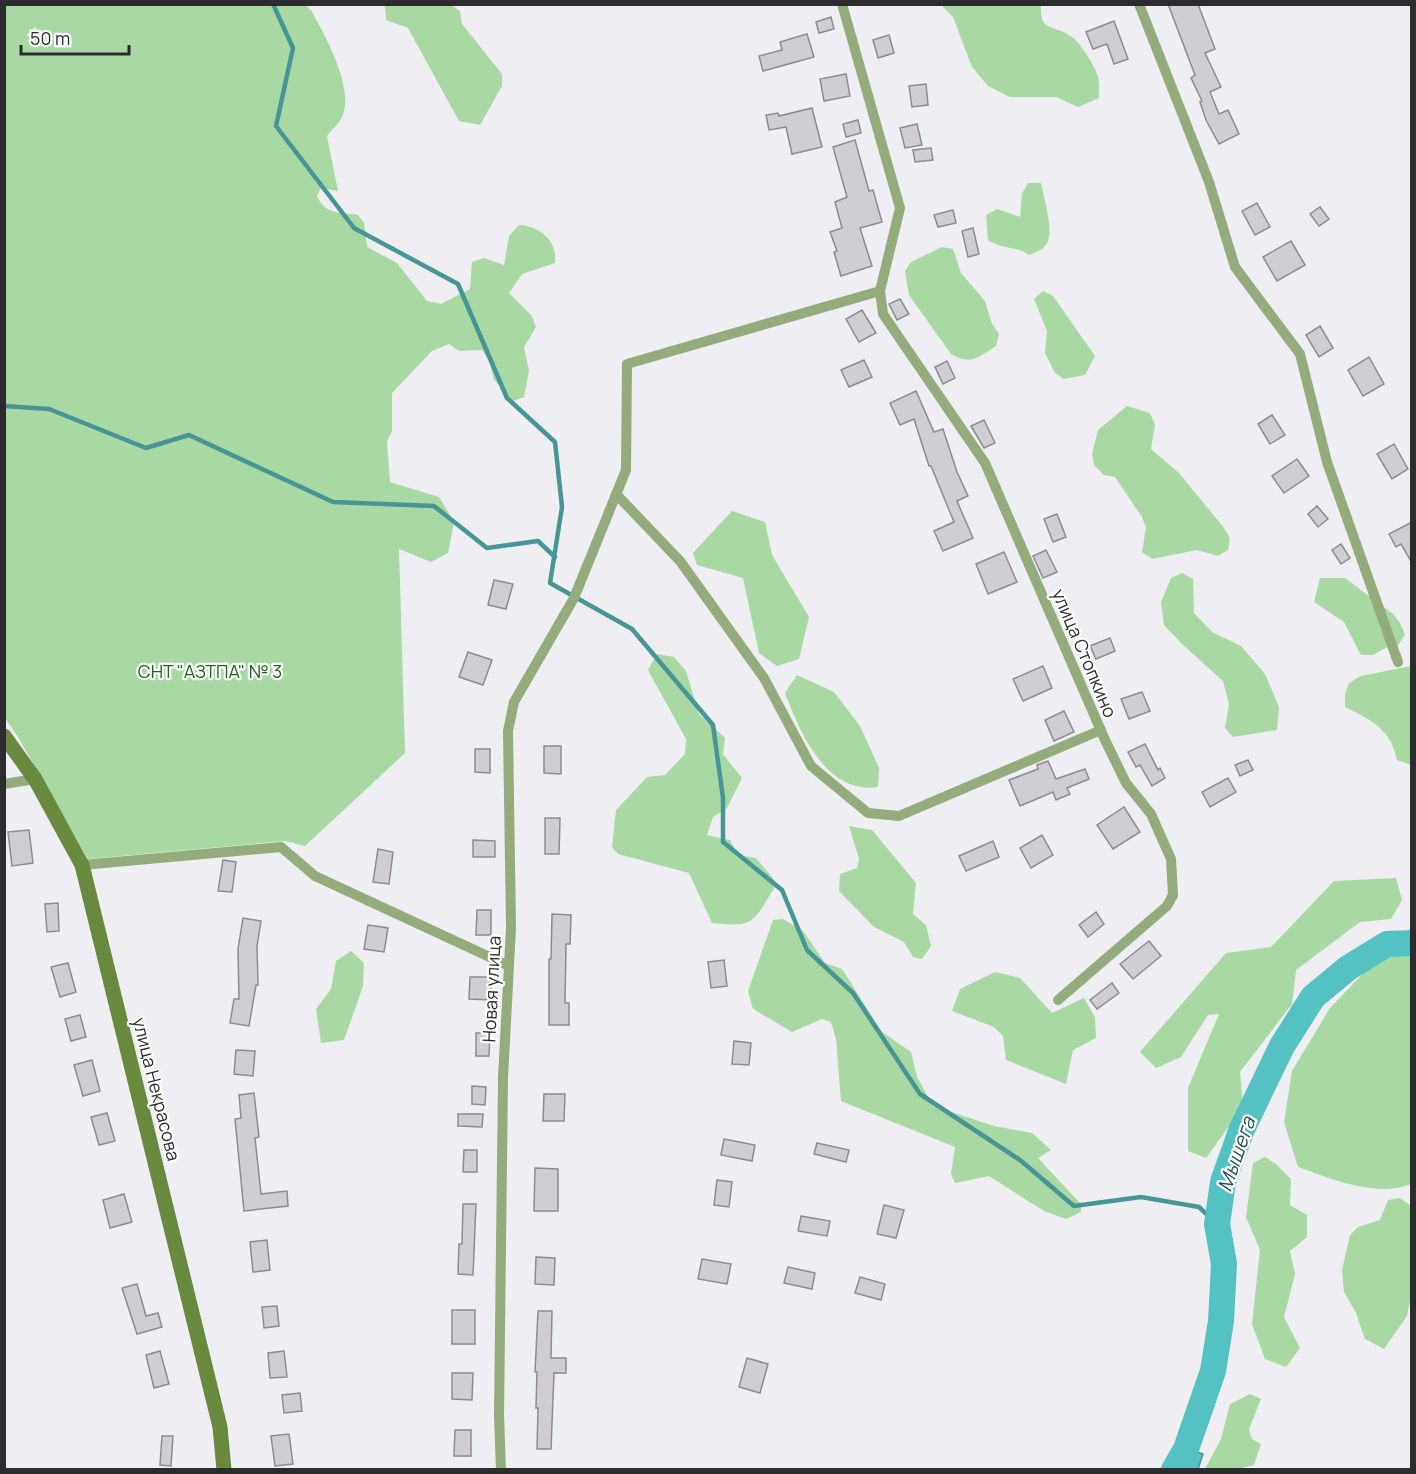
<svg xmlns="http://www.w3.org/2000/svg" width="1416" height="1474" font-family="Manrope,sans-serif">
<rect width="100%" height="100%" fill="#efeef2"/>
<g fill="#a8d9a3">
<path d="M4,5H305L311,10C325,36 355,88 342,117C339,124 331,130 327,136L338,191L321,188L317,196C325,215 340,212 358,215L364,223L367,247L397,263L427,301L441,304L470,289L472,262L484,258L504,265L509,236L519,225C540,226 558,241 555,263L522,274L509,293L532,316L536,327L524,347L529,371L524,397L513,401L494,380L489,360L482,350L459,351L449,344L432,351L392,393V431L387,442L390,482L439,497L454,522L448,553L431,562L399,549L405,753L305,846L285,841L88,859L18,737L5,718Z"/>
<polygon points="385,5 451,5 460,11 462,24 502,74 502,86 480,125 459,121 408,28 386,20"/>
<path d="M941,5H1041C1040,32 1051,24 1069,35C1079,40 1093,63 1097,74C1100,80 1099,90 1099,98L1078,107L1056,97H1010L988,86L972,67L953,17Z"/>
<path d="M1028,183H1041C1044,198 1053,228 1048,241C1045,249 1037,252 1029,255C1016,246 1001,249 988,240L986,215L997,209L1020,217L1022,193Z"/>
<path d="M942,247L953,249L961,273L985,301L992,324L999,334L996,346C979,357 971,366 951,354L909,295L905,271L911,262Z"/>
<polygon points="1043,291 1053,296 1095,356 1085,375 1064,379 1055,373 1045,353 1047,331 1034,299"/>
<polygon points="1127,406 1150,413 1155,425 1151,449 1179,473 1224,528 1230,538 1228,550 1218,556 1197,550 1152,559 1142,552 1146,528 1142,517 1115,477 1104,475 1094,465 1092,454 1098,430"/>
<polygon points="732,511 765,522 772,555 809,617 799,659 777,666 759,653 743,578 697,565 693,553"/>
<polygon points="1182,573 1193,579 1194,613 1212,632 1241,646 1265,674 1279,707 1277,730 1233,737 1225,728 1229,704 1223,681 1182,644 1164,625 1161,602 1171,578"/>
<polygon points="1320,578 1345,578 1393,614 1400,623 1405,635 1398,645 1391,645 1373,655 1361,655 1344,622 1314,602"/>
<path d="M657,654L674,657L686,671L699,714L725,738L723,754L742,778L727,808L713,817L707,835L730,840L738,855L756,858L773,878L775,887C753,921 756,928 712,923L689,873L618,854L612,847L616,810L647,777L665,775L685,754L686,739L648,670Z"/>
<path d="M1411,666H1412L1411,765L1397,760C1391,729 1371,720 1345,707V694L1349,683L1361,676Z"/>
<path d="M797,675L834,692L860,726L879,768L878,787C826,795 800,732 785,693Z"/>
<polygon points="849,826 872,830 916,883 913,914 926,925 931,946 922,959 913,957 904,942 874,927 839,891 840,874 857,868 859,859"/>
<polygon points="1396,878 1402,900 1391,919 1360,922 1296,970 1292,1004 1240,1072 1243,1107 1206,1158 1188,1151 1188,1088 1219,1014 1208,1015 1181,1057 1156,1068 1140,1052 1226,953 1271,947 1334,881"/>
<polygon points="783,919 803,931 825,963 842,969 882,1032 911,1052 917,1077 933,1106 994,1126 1032,1133 1051,1150 1038,1158 1081,1204 1081,1212 1066,1219 1044,1211 989,1176 955,1183 951,1174 955,1147 841,1101 836,1039 831,1022 822,1019 792,1032 753,1009 748,991 773,920"/>
<polygon points="351,951 364,963 363,986 344,1040 321,1043 316,1009 331,989 336,961"/>
<path d="M1405,951L1412,952L1411,1184C1377,1198 1331,1179 1298,1167L1284,1122L1292,1071L1330,1008L1377,959Z"/>
<polygon points="995,972 1020,978 1052,1013 1084,998 1095,1017 1096,1038 1073,1050 1066,1084 1006,1060 1003,1036 994,1027 952,1011 960,989"/>
<polygon points="1265,1157 1276,1164 1291,1179 1290,1205 1307,1215 1307,1237 1290,1251 1295,1274 1284,1317 1300,1348 1286,1367 1265,1359 1252,1324 1260,1250 1246,1217 1253,1163"/>
<polygon points="1400,1198 1411,1206 1412,1291 1407,1316 1384,1349 1365,1339 1356,1313 1344,1292 1342,1270 1350,1235 1358,1227 1380,1220 1388,1200"/>
<polygon points="1250,1394 1261,1399 1249,1429 1252,1439 1261,1444 1254,1465 1238,1469 1205,1469 1221,1439 1230,1404"/>
</g>
<polygon fill="#54c2c3" stroke="#489596" stroke-width="1.5" points="1181,1447 1203,1454 1198,1469 1169,1469"/>
<g fill="none" stroke-linecap="round" stroke-linejoin="round">
<g stroke="#489596" stroke-width="4.5">
<polyline points="273,4 293,48 276,126 354,228 458,284 507,398 555,442 562,507 550,583 632,629 713,725 723,798 723,842 782,890 807,950 853,993 920,1094 1020,1160 1074,1206 1141,1197 1199,1207 1217,1224"/>
<polyline points="4,406 49,409 146,448 189,435 333,502 434,506 487,548 538,541 555,557"/>
</g>
<polyline stroke="#54c2c3" stroke-width="26" points="1174,1470 1186,1449 1213,1371 1221,1321 1224,1264 1217,1224 1223,1182 1241,1131 1282,1046 1313,997 1348,968 1387,944 1412,943"/>
</g>
<g fill="#d0ced2" stroke="#8e8c90" stroke-width="1.5">
<polygon points="1168,4 1198,4 1215,49 1205,53 1221,87 1210,92 1219,114 1228,110 1239,134 1219,144 1206,120 1200,102 1202,101 1191,78 1195,75"/>
<polygon points="831,17 834,29 819,33 816,22"/>
<polygon points="1114,21 1128,59 1114,64 1107,44 1093,49 1086,32"/>
<polygon points="807,34 814,57 763,71 759,56 782,50 780,42"/>
<polygon points="889,35 894,53 878,58 873,40"/>
<polygon points="846,74 850,96 824,101 820,79"/>
<polygon points="926,84 928,105 912,107 909,86"/>
<polygon points="812,108 822,147 792,154 786,127 769,130 766,115 778,113 779,116"/>
<polygon points="858,120 861,133 846,137 843,124"/>
<polygon points="917,124 922,145 905,148 900,128"/>
<polygon points="855,140 869,191 873,190 882,222 860,228 872,266 841,276 834,252 837,251 830,232 842,228 835,202 847,197 833,147"/>
<polygon points="931,148 933,160 915,162 913,150"/>
<polygon points="1257,203 1270,227 1255,235 1242,211"/>
<polygon points="1320,207 1329,219 1319,226 1310,214"/>
<polygon points="953,210 956,223 938,227 934,215"/>
<polygon points="973,228 979,254 968,257 962,231"/>
<polygon points="1291,241 1305,265 1277,281 1263,257"/>
<polygon points="900,299 909,314 897,320 889,304"/>
<polygon points="862,310 876,333 859,342 846,319"/>
<polygon points="1320,326 1333,348 1319,357 1306,335"/>
<polygon points="1369,357 1384,384 1363,396 1348,370"/>
<polygon points="864,360 872,377 849,387 841,370"/>
<polygon points="947,361 955,378 943,384 935,367"/>
<polygon points="916,391 934,432 943,429 957,472 968,496 957,501 973,538 943,551 934,531 954,522 931,466 929,466 914,419 900,425 890,403"/>
<polygon points="1272,415 1285,435 1270,444 1258,424"/>
<polygon points="984,420 995,443 984,448 971,426"/>
<polygon points="1394,444 1408,469 1392,479 1377,454"/>
<polygon points="1297,459 1309,476 1284,493 1272,476"/>
<polygon points="1317,506 1328,519 1318,527 1308,514"/>
<polygon points="1057,514 1066,537 1053,542 1044,519"/>
<polygon points="1412,522 1412,563 1401,544 1396,547 1389,534"/>
<polygon points="1341,544 1350,558 1341,564 1332,550"/>
<polygon points="1046,550 1057,572 1043,578 1033,556"/>
<polygon points="1004,552 1017,582 988,594 976,564"/>
<polygon points="494,580 513,584 506,609 488,605"/>
<polygon points="1110,638 1115,651 1096,659 1090,646"/>
<polygon points="468,652 492,660 483,685 459,677"/>
<polygon points="1043,666 1052,688 1023,701 1013,679"/>
<polygon points="1142,692 1150,711 1129,719 1121,699"/>
<polygon points="1064,711 1074,732 1054,741 1045,720"/>
<polygon points="1145,744 1158,770 1160,768 1165,778 1152,786 1140,765 1136,767 1128,752"/>
<polygon points="544,746 561,746 561,774 544,773"/>
<polygon points="475,749 490,749 490,773 475,772"/>
<polygon points="1248,760 1253,770 1240,776 1235,765"/>
<polygon points="1048,761 1056,779 1085,769 1089,779 1067,788 1070,794 1056,800 1053,792 1020,806 1009,780 1038,769 1037,765"/>
<polygon points="1228,778 1236,792 1210,807 1202,792"/>
<polygon points="1124,807 1140,832 1113,849 1097,825"/>
<polygon points="545,818 560,818 559,854 545,854"/>
<polygon points="29,830 33,863 12,866 8,832"/>
<polygon points="1042,835 1053,855 1031,868 1020,848"/>
<polygon points="473,840 495,841 495,857 473,857"/>
<polygon points="993,841 999,857 966,871 959,856"/>
<polygon points="378,849 393,852 389,884 373,882"/>
<polygon points="223,860 236,862 232,892 218,891"/>
<polygon points="58,903 59,931 47,932 45,904"/>
<polygon points="477,910 491,910 491,935 476,935"/>
<polygon points="1096,912 1104,924 1088,937 1079,925"/>
<polygon points="552,914 571,915 570,944 566,944 565,1003 569,1003 569,1025 549,1025 549,959 551,959"/>
<polygon points="243,918 261,921 257,946 258,985 256,985 249,1026 230,1023 234,999 239,999 238,949"/>
<polygon points="368,925 388,928 384,952 364,949"/>
<polygon points="1149,941 1161,956 1133,979 1120,964"/>
<polygon points="724,960 727,986 711,988 708,962"/>
<polygon points="68,963 76,992 60,997 51,967"/>
<polygon points="470,977 491,977 490,1000 469,999"/>
<polygon points="1112,983 1119,993 1097,1009 1090,1000"/>
<polygon points="80,1015 86,1037 71,1041 65,1019"/>
<polygon points="476,1033 490,1033 489,1056 476,1056"/>
<polygon points="734,1041 751,1043 749,1065 732,1064"/>
<polygon points="236,1050 255,1051 253,1076 234,1074"/>
<polygon points="92,1060 100,1091 83,1096 74,1065"/>
<polygon points="472,1086 486,1087 485,1105 472,1104"/>
<polygon points="254,1093 259,1137 255,1138 261,1194 287,1191 288,1206 244,1211 235,1119 241,1118 239,1095"/>
<polygon points="544,1094 565,1094 564,1121 543,1121"/>
<polygon points="107,1113 115,1141 99,1145 91,1117"/>
<polygon points="458,1114 483,1114 482,1127 458,1126"/>
<polygon points="724,1139 755,1145 752,1161 721,1155"/>
<polygon points="817,1143 849,1150 846,1162 814,1154"/>
<polygon points="464,1150 477,1150 477,1172 463,1172"/>
<polygon points="535,1168 558,1169 558,1211 534,1211"/>
<polygon points="717,1180 732,1182 729,1207 714,1205"/>
<polygon points="124,1194 132,1222 110,1228 103,1200"/>
<polygon points="463,1204 476,1204 473,1275 458,1274 459,1244 462,1244"/>
<polygon points="884,1205 904,1210 896,1238 877,1234"/>
<polygon points="801,1216 830,1221 827,1236 798,1231"/>
<polygon points="267,1240 270,1270 253,1272 250,1242"/>
<polygon points="536,1257 555,1258 554,1285 535,1284"/>
<polygon points="702,1259 731,1264 727,1284 698,1279"/>
<polygon points="788,1267 815,1273 812,1289 784,1283"/>
<polygon points="860,1277 885,1284 881,1300 855,1293"/>
<polygon points="137,1284 146,1316 158,1313 162,1327 137,1334 122,1288"/>
<polygon points="277,1306 279,1326 264,1328 262,1307"/>
<rect x="452" y="1310" width="23" height="34"/>
<polygon points="538,1311 552,1311 551,1358 566,1358 566,1373 554,1373 551,1449 537,1449 538,1408 536,1408 537,1372 535,1372"/>
<polygon points="160,1351 169,1384 154,1388 146,1355"/>
<polygon points="284,1351 287,1377 270,1378 268,1353"/>
<polygon points="747,1358 768,1364 760,1393 739,1387"/>
<polygon points="452,1373 473,1373 472,1400 452,1399"/>
<polygon points="300,1393 302,1411 284,1413 282,1395"/>
<polygon points="455,1430 471,1430 471,1456 454,1456"/>
<polygon points="289,1434 293,1464 275,1466 271,1436"/>
<polygon points="162,1436 173,1436 171,1466 160,1465"/>
</g>
<g fill="none" stroke-linecap="round" stroke-linejoin="round">
<g stroke="#94ab7b" stroke-width="10">
<polyline points="1139,4 1209,182 1235,267 1300,354 1327,462 1398,662"/>
<polyline points="880,291 883,314 985,463 1105,740 1126,783 1151,814 1171,859 1173,895 1167,906 1058,1000"/>
<polyline points="616,494 680,561 764,678 811,766 868,813 899,816 1101,730"/>
<polyline points="4,784 35,779"/>
<polyline points="82,865 281,847 315,876 509,966"/>
<polyline points="501,1470 499,1415 503,1078 511,928 508,731 514,702 574,598 626,470 627,364 880,291 900,208 842,4"/>
</g>
<polyline stroke="#69893f" stroke-width="15" points="4,736 35,779 82,865 220,1427 224,1470"/>
</g>
<g text-anchor="middle" dominant-baseline="central" stroke-width="4.5" stroke-linejoin="round" paint-order="stroke">
<g font-size="18" fill="#2c2b2d" stroke="#fff">
<text transform="translate(1085 653) rotate(67)">улица Стопкино</text>
<text transform="translate(491 989) rotate(-87)">Новая улица</text>
<text transform="translate(157 1089) rotate(76)">улица Некрасова</text>
</g>
<g font-size="18" fill="#1c6519" stroke="#fff">
<text x="210" y="671">СНТ "АЗТПА" № 3</text>
</g>
<g font-size="20" font-style="italic" fill="#235354" stroke="#fff">
<text transform="translate(1236 1154) rotate(-71)">Мышега</text>
</g>
</g>
<rect width="1416" height="1474" fill="none" stroke="#2c2b2d" stroke-width="12"/>
<path d="M21 45v9h108v-9" fill="none" stroke="#2c2b2d" stroke-width="3"/>
<text x="30" y="45" font-size="18" fill="#2c2b2d" stroke="#ffffff" stroke-width="4.5" paint-order="stroke">50 m</text>
</svg>
